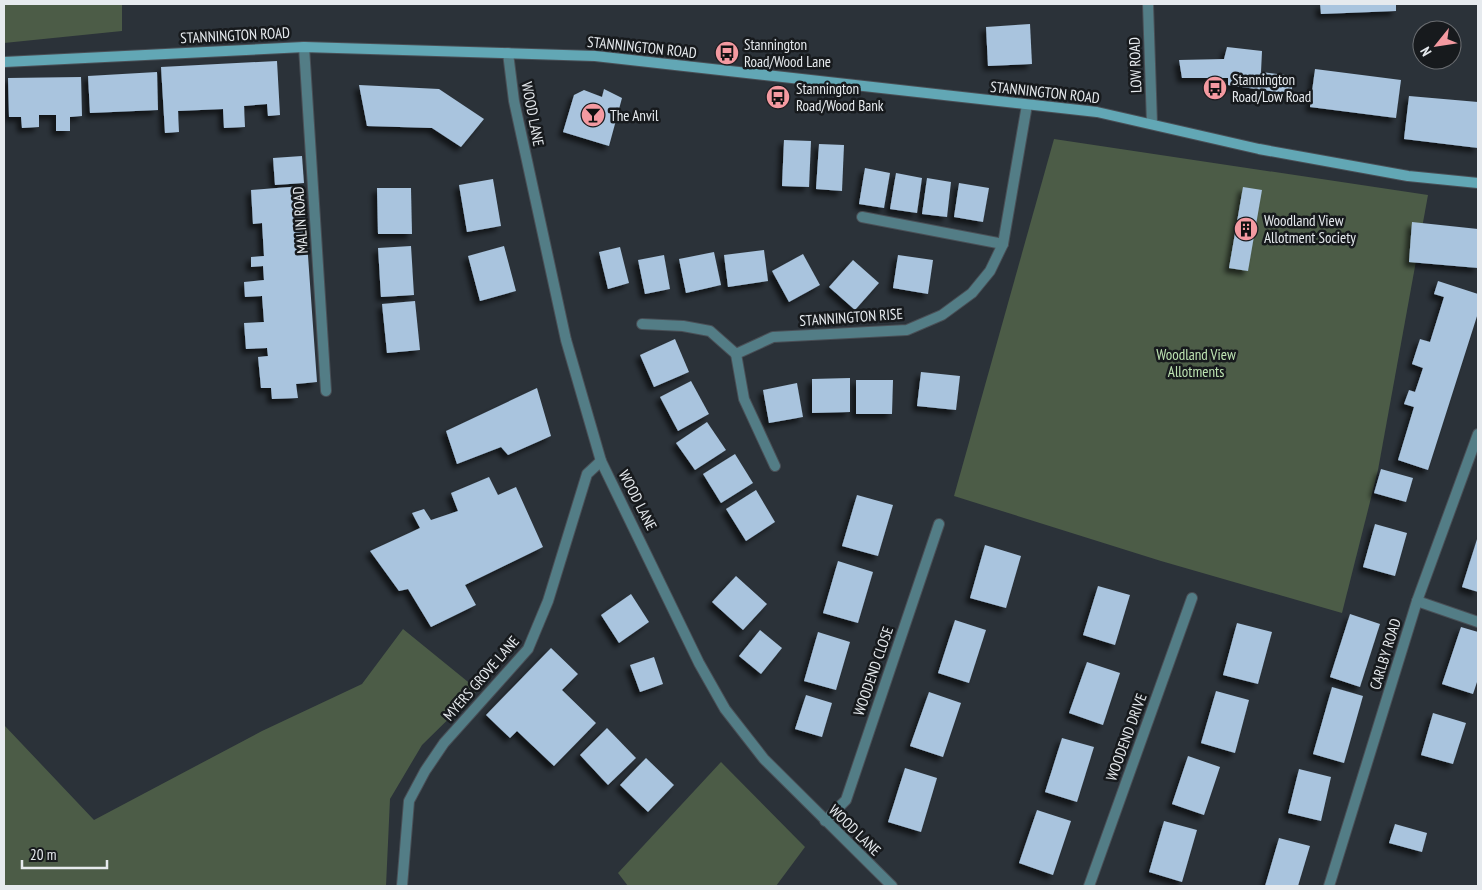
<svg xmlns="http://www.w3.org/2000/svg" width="1482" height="890" font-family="'PT Sans Narrow',sans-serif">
<defs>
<filter id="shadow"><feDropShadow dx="-4.5" dy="4.5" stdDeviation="2.5" flood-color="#0009"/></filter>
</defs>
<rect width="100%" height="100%" fill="#2b3239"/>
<g fill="#4c5c47">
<polygon points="4,4 122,4 122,31 4,43"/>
<polygon points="1054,139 1428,195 1378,470 1342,613 1161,561 954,496"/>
<polygon points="403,629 478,690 422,745 390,799 386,886 4,886 4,725 94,820 262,731 362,684"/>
<polygon points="721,762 805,847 776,886 628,886 618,873"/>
</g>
<g fill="#a9c4de" filter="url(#shadow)">
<polygon points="1320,4 1396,4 1396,11 1321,14"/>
<polygon points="1030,24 1032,64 988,66 986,27"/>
<polygon points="1227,47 1262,51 1261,72 1294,76 1291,94 1228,85 1228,78 1182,78 1179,60 1224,59"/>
<polygon points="277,61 280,115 268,116 267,104 244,106 245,127 224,128 223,109 178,111 179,132 165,133 161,67"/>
<polygon points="1315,69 1401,80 1396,118 1310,107"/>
<polygon points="157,72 158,110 90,113 88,76"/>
<polygon points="81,77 82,116 70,117 70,131 56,131 56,115 39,115 39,127 22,128 21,117 9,117 8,78"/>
<polygon points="359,85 439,89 484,119 461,147 432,128 367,126"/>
<polygon points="604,89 622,98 609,146 563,132 574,95 584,90 602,97"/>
<polygon points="1409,96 1478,102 1478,148 1404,139"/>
<polygon points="784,140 811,141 809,187 782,186"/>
<polygon points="819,144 844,145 842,191 816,189"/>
<polygon points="302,156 304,183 275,185 273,158"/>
<polygon points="865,168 890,173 884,208 859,204"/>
<polygon points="896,173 922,178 917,213 890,209"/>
<polygon points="927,178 951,182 947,217 922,214"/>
<polygon points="493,179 501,226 467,232 459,185"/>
<polygon points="959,183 989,188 983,222 954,217"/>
<polygon points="303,186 317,382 296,384 298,398 272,399 271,388 261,388 258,357 268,356 267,348 246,349 244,323 264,322 262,296 245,297 244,282 264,280 263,266 251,267 251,257 264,256 262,223 253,224 251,190"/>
<polygon points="1243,187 1262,190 1248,271 1229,268"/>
<polygon points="377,188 411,188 412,234 378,234"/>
<polygon points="1412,222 1478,229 1478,268 1409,262"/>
<polygon points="411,246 414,295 381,297 378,248"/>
<polygon points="504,246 516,291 480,301 468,256"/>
<polygon points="620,247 629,283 608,289 599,252"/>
<polygon points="764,250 768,281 728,287 724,255"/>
<polygon points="714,252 721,285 686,293 679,259"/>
<polygon points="803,254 820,285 789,302 772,271"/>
<polygon points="664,255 670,289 645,294 638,260"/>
<polygon points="898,255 933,260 928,294 893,288"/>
<polygon points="853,260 879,283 855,310 829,287"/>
<polygon points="1438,281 1478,294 1478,313 1428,470 1398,460 1414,407 1404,404 1409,390 1415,392 1423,368 1412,364 1420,339 1430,342 1444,297 1434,294"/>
<polygon points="415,301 420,350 387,353 382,304"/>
<polygon points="675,339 689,372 654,387 640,355"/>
<polygon points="921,372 960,376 956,410 917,406"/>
<polygon points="850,378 850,412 812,413 812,379"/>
<polygon points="856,380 893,380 892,414 856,414"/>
<polygon points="691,381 709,414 678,431 660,397"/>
<polygon points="797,383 803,417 769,423 763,390"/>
<polygon points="537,388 551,436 508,455 501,447 457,464 446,431"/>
<polygon points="707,422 726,450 695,470 676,443"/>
<polygon points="735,454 753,483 721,503 703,474"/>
<polygon points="1381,469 1413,478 1406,502 1374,493"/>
<polygon points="489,477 498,495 516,487 543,547 465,585 476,605 431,627 408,589 399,591 370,551 420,528 412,513 424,509 431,520 458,511 451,493"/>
<polygon points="756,490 775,522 746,541 726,509"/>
<polygon points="857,495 893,505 878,556 842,546"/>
<polygon points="1375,524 1407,533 1395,576 1363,567"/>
<polygon points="1478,536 1478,592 1462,587"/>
<polygon points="985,545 1021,556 1006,608 970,598"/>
<polygon points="838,561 873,572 858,623 823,613"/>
<polygon points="736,576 767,604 743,630 712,602"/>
<polygon points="1098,586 1130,595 1115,645 1083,635"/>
<polygon points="631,594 649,622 619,643 601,615"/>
<polygon points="1350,614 1380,624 1360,687 1330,677"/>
<polygon points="955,620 986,630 969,683 938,673"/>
<polygon points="1237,623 1272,632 1258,684 1223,675"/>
<polygon points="1461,627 1478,632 1478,679 1473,694 1442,684"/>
<polygon points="760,630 782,648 761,674 739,656"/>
<polygon points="818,632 850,642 836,690 804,681"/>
<polygon points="551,648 578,674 562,690 596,723 554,766 517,731 510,738 486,715"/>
<polygon points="654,657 663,684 640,692 630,665"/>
<polygon points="1087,662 1120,673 1103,725 1069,713"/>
<polygon points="1332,687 1363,696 1344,763 1313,754"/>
<polygon points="1216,691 1249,700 1235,753 1201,743"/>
<polygon points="929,692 961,703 943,757 910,746"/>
<polygon points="806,695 832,703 822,737 795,729"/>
<polygon points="1433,713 1466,723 1453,764 1421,755"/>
<polygon points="607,728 636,758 608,785 580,755"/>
<polygon points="1062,738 1094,747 1077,802 1045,792"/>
<polygon points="1188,756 1220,767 1204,815 1172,804"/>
<polygon points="646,758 674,785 648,812 620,785"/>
<polygon points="905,768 937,778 921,832 888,822"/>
<polygon points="1299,769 1331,777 1321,821 1288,813"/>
<polygon points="1037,810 1071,821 1053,875 1019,863"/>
<polygon points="1164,821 1197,830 1182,882 1149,872"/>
<polygon points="1395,824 1427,833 1422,852 1389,843"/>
<polygon points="1279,838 1310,846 1298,886 1265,886"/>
</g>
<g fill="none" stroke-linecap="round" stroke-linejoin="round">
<g stroke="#494f56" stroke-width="12">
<g id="service">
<polyline points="862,217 1003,244"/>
<polyline points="642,324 683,326 710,331 736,354"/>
</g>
</g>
<g stroke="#494f56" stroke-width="12">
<g id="minor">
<polyline points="1148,4 1152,124"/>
<polyline points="304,47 326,391"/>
<polyline points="508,53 514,101 566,340 601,461 699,663 725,709 764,759 892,886"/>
<polyline points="775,466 744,399 736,354 773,337 907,330 942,315 972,293 990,271 1003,244 1027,105"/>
<polyline points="1417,601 1478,622"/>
<polyline points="825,821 846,800 939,524"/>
<polyline points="402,886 409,801 425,771 444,743 528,649 548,601 587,474 601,461"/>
<polyline points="1089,886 1192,598"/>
<polyline points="1329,886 1417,601 1478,434"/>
</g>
</g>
<g stroke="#494f56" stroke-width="12">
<polyline id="secondary" points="4,62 304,47 595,56 1097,112 1259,149 1408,176 1478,183"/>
</g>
<use href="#service" stroke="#537d86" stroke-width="10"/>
<use href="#minor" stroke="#537d86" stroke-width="10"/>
<use href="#secondary" stroke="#62a7b5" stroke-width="10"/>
</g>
<defs>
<g id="bus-disc" transform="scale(1.25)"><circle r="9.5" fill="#f49aa1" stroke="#171a1d"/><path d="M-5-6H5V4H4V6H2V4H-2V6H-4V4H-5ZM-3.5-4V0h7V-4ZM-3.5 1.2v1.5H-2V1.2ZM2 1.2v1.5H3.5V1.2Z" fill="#111"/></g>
<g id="bar-disc" transform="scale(1.25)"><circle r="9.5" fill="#f49aa1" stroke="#171a1d"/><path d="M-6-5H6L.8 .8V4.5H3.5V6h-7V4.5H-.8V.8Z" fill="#111"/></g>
<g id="building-disc" transform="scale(1.25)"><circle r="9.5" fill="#f49aa1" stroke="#171a1d"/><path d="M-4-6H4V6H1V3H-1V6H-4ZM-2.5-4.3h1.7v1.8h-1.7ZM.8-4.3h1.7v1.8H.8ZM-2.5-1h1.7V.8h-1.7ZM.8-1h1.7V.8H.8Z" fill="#111"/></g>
</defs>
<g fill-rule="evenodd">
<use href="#bus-disc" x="727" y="53"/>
<use href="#bus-disc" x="1215" y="88"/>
<use href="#bus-disc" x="778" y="97"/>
<use href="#bar-disc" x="593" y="115"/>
<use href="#building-disc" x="1246" y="229"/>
</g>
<g text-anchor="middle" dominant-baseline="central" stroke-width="5" stroke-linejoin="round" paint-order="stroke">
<g font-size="15" fill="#e6eaee" stroke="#171a1d">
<text transform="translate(235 35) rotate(-3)">STANNINGTON ROAD</text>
<text transform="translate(642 47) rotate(6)">STANNINGTON ROAD</text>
<text transform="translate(1135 65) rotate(-92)">LOW ROAD</text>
<text transform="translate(1045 92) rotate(6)">STANNINGTON ROAD</text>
<text transform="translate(533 114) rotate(79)">WOOD LANE</text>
<text transform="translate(300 220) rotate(-94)">MALIN ROAD</text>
<text transform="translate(851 317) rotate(-4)">STANNINGTON RISE</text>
<text transform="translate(638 500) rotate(63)">WOOD LANE</text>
<text transform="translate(1385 654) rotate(-73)">CARLBY ROAD</text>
<text transform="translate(873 671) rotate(-71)">WOODEND CLOSE</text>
<text transform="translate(481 678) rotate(-49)">MYERS GROVE LANE</text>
<text transform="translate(1126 737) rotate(-70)">WOODEND DRIVE</text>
<text transform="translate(855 830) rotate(44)">WOOD LANE</text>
</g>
<g font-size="15" fill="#e6eaee" stroke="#171a1d" text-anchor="start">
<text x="744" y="44">Stannington<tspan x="744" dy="17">Road/Wood Lane</tspan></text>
<text x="1232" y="79">Stannington<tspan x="1232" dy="17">Road/Low Road</tspan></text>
<text x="796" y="88">Stannington<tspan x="796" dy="17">Road/Wood Bank</tspan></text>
<text x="610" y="115">The Anvil</text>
<text x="1264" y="220">Woodland View<tspan x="1264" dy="17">Allotment Society</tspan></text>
</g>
<g font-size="15" fill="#bce2b1" stroke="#171a1d">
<text x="1196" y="354">Woodland View<tspan x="1196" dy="17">Allotments</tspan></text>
</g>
</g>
<rect width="1482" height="890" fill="none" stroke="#e6eaee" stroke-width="10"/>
<g transform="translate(1437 45) rotate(240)"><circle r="24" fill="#171a1d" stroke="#6a6d71"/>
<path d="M0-4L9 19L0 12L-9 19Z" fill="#f49aa1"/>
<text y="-8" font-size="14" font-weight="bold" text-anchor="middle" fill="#e6eaee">N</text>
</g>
<path d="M22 860v8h85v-8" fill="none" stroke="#e6eaee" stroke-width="2.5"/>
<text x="30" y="860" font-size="15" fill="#e6eaee" stroke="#171a1d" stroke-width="4" paint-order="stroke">20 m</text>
</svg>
